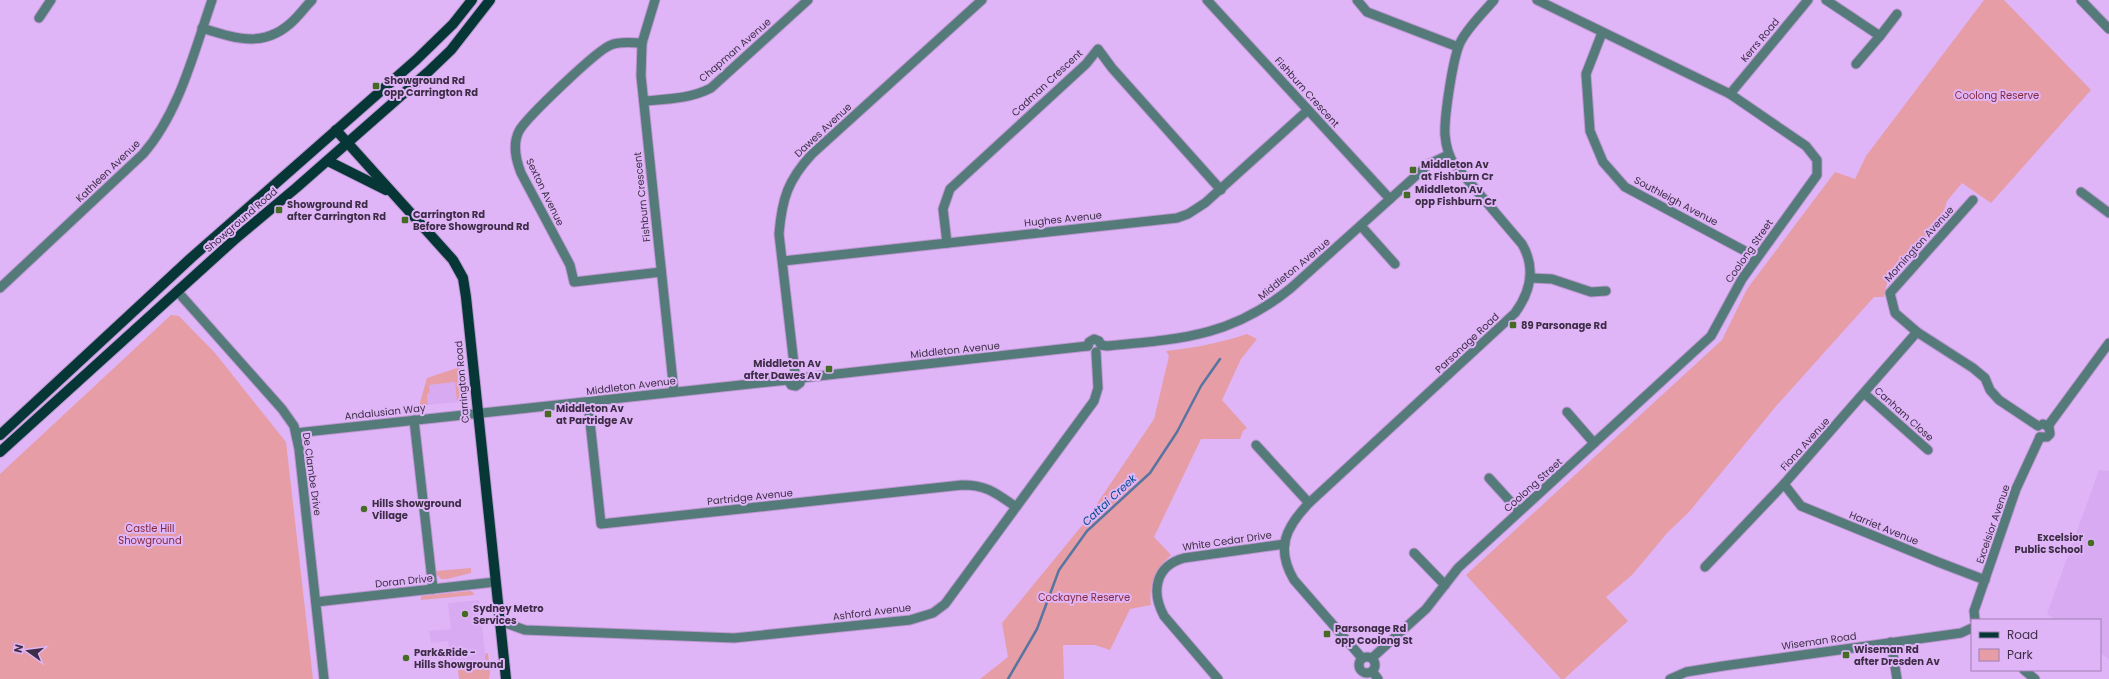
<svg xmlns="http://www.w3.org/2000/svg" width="2109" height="679" font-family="Poppins,sans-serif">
<rect width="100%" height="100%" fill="#dfb5f7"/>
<g fill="#d7aaf2">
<polygon points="455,382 457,402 428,405 427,394 429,385"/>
<polygon points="2099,470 2109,471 2109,659 2100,653 2100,620 2055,620 2047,614"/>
<polygon points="479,600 486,661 450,665 448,641 431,643 429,631 451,629 448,603"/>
</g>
<g fill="#e69da5">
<polygon points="1984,0 2004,0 2091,90 1991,203 1962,183 1947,201 1941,220 1892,275 1887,283 1884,297 1874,297 1777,405 1689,512 1668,532 1632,575 1606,597 1628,621 1564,679 1561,679 1466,575 1722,340 1747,289 1835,172 1855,179 1866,156"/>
<polygon points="171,315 179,316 215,353 286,442 313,679 0,679 0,474"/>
<path d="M1247,334L1257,339L1241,359L1222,400L1247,428L1243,431L1240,439H1201L1154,537L1171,555C1156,569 1148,584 1151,605L1130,609L1110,650L1095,645H1063L1064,679H980L1008,657L1002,623L1084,523L1154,419L1169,356L1166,351C1194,348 1220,343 1247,334Z"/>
<polygon points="460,367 461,397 457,402 455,382 429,385 430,393 427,394 428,405 419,406 427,378"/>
<polygon points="471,568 471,573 447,579 441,579 436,574 436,571"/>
<polygon points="470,591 473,592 474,595 421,600 421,596"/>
<polygon points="488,653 490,673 489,679 459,679 457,664 485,661 485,654"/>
</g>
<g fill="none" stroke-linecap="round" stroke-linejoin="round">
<polyline stroke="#5874a1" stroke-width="2.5" points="1008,679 1037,629 1059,570 1087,531 1150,473 1177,432 1201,386 1220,359"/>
<g stroke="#bc97d0" stroke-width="11">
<g id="minor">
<polyline points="655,0 642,43 641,76 674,392"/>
<polyline points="1207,0 1390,199"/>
<polyline points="1357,0 1367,12 1458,47"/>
<polyline points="1826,0 1880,36 1856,64"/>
<polyline points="2081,0 2109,29"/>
<polyline points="39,18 51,0"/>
<path d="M202,28C237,39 266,49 295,19C301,13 306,6 312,0"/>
<polyline points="1602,33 1586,74 1590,131 1603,162 1625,187 1745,251 1756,259"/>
<polyline points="1880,36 1897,14"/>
<path d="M642,43C632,43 620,41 611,45C598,49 526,118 519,131C512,145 516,160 521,173L570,265L574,282L661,272"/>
<polyline points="1730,94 1808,0"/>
<path d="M644,101C667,99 690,99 711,88L808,0"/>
<polyline points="2081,192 2109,213"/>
<polyline points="1973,200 1890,293 1895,313 1917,332 1973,368 1985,378 1990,390 1999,400 2038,426"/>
<polyline points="1361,226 1395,264"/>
<polyline points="947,243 943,209 950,189 1086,64 1098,49 1112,68 1221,190"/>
<polyline points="783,261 1177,218 1188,214 1205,203 1308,110"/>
<polyline points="1531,278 1552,279 1591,292 1606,291"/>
<path d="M0,288L143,154C179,113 194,52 212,0"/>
<polyline points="177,291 282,409 294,426 299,449 324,679"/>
<path d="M1101,345L1107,346C1180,339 1231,337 1291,288L1429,164L1448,155"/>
<polyline points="1088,346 1089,342 1094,339 1099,341 1101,345"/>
<path d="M795,373L779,234C782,198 788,180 812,154L982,0"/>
<polyline points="801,378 1088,346"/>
<polyline points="788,380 791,385 796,386 800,383 801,378"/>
<polyline points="1865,394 1928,450"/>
<path d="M588,403L601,524L962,485C987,485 996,493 1016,507"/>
<polyline points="1567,412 1594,443"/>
<polyline points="414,420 433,589"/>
<polyline points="2048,426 2109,343"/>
<polyline points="296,433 788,380"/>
<polyline points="2040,437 2047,437 2050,434 2049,427 2043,424"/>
<polyline points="1256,445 1309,503"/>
<polyline points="1489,478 1519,511"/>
<polyline points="1784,484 1801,506 1938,562 1985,580"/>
<polyline points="1414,553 1445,585"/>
<polyline points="1705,567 1784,484 1917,332"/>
<polyline points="316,602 495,582"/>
<polyline points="1975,620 1974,611 2016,489 2040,437"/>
<polyline points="500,621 525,630 734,638 910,620 933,613 945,604 1094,401 1098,388 1096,352"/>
<polyline points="1891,642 1897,679"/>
<circle cx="1367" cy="665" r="8"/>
<path d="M1362,658L1294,580C1275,548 1286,527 1309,503L1515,313C1531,291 1536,268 1522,244L1454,164C1448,155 1446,146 1445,135C1444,118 1453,55 1461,41C1469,26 1483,13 1494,0"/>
<polyline points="1372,658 1426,609 1458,568 1711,336 1742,279 1817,175 1817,160 1806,146 1730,94 1537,0"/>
<polyline points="2024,670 2035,679"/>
<polyline points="1372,671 1378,679"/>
<path d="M1218,679L1164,616C1151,592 1155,566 1184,558L1285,544"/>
<polyline points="1670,679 1686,672 1723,666 1961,633 1972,628"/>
</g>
</g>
<g stroke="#bc97d0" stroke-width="12">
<g id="major">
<polyline points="336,130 453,260 463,278 466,297 506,679"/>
<polyline points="328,161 386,190"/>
<polyline points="0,435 191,258 416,60 453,24 472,0"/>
<polyline points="0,452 234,240 296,188 428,72 451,50 490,0"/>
</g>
</g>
<use href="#minor" stroke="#547b79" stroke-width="9"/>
<use href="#major" stroke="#063736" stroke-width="10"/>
</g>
<g fill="#456a24" stroke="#dfb5f7" stroke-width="1.5">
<rect x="372" y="82" width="8" height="8" rx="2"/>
<rect x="1409" y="166" width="8" height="8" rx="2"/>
<rect x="1403" y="191" width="8" height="8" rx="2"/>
<rect x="275" y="206" width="8" height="8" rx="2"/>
<rect x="401" y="216" width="8" height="8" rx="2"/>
<rect x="1509" y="321" width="8" height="8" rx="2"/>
<rect x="825" y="365" width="8" height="8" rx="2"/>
<rect x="544" y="410" width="8" height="8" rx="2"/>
<circle cx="364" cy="509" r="4"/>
<circle cx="2091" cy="543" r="4"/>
<circle cx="465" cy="614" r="4"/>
<rect x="1323" y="630" width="8" height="8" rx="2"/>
<rect x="1842" y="651" width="8" height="8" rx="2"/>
<circle cx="406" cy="658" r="4"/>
</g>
<g text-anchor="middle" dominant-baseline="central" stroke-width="4" stroke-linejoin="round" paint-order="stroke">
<g font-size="10" fill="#3e2d47" stroke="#dfb5f7">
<text transform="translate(1760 40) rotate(-50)">Kerrs Road</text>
<text transform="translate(735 50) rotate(-41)">Chapman Avenue</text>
<text transform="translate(1047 83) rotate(-43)">Cadman Crescent</text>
<text transform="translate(1307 92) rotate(48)">Fishburn Crescent</text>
<text transform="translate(823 130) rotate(-43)">Dawes Avenue</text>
<text transform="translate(108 171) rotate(-44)">Kathleen Avenue</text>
<text transform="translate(545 192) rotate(64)">Sexton Avenue</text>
<text transform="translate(642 197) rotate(-96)">Fishburn Crescent</text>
<text transform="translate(1676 201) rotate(28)">Southleigh Avenue</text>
<text transform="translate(1063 219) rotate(-6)">Hughes Avenue</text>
<text transform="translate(241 220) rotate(-41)">Showground Road</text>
<text transform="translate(1919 244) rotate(-48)">Mornington Avenue</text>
<text transform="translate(1749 251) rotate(-55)">Coolong Street</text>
<text transform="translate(1294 269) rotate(-40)">Middleton Avenue</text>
<text transform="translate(1467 343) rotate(-43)">Parsonage Road</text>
<text transform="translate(955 350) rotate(-6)">Middleton Avenue</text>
<text transform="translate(462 382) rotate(-95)">Carrington Road</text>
<text transform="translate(631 386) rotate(-7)">Middleton Avenue</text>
<text transform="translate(385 412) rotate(-6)">Andalusian Way</text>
<text transform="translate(1904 414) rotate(42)">Canham Close</text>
<text transform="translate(1805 444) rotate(-48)">Fiona Avenue</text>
<text transform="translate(312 474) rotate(82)">De Clambe Drive</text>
<text transform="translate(1533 485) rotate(-42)">Coolong Street</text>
<text transform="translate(750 497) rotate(-6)">Partridge Avenue</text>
<text transform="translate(1993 524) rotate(-71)">Excelsior Avenue</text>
<text transform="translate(1884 528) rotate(22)">Harriet Avenue</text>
<text transform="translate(1227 541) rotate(-8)">White Cedar Drive</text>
<text transform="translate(404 581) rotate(-6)">Doran Drive</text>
<text transform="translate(872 612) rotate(-7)">Ashford Avenue</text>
<text transform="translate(1819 641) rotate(-8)">Wiseman Road</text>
</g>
<g font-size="10" font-weight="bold" fill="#3e2d47" stroke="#dfb5f7" text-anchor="start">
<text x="384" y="80">Showground Rd<tspan x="384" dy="12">opp Carrington Rd</tspan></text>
<text x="1421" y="164">Middleton Av<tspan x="1421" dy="12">at Fishburn Cr</tspan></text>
<text x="1415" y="189">Middleton Av<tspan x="1415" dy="12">opp Fishburn Cr</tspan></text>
<text x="287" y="204">Showground Rd<tspan x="287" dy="12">after Carrington Rd</tspan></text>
<text x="413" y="214">Carrington Rd<tspan x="413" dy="12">Before Showground Rd</tspan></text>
<text x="1521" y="325">89 Parsonage Rd</text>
<text x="821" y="363" text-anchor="end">Middleton Av<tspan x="821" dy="12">after Dawes Av</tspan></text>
<text x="556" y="408">Middleton Av<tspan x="556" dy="12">at Partridge Av</tspan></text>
<text x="372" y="503">Hills Showground<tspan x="372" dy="12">Village</tspan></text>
<text x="2083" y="537" text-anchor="end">Excelsior<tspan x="2083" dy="12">Public School</tspan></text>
<text x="473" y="608">Sydney Metro<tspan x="473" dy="12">Services</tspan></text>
<text x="1335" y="628">Parsonage Rd<tspan x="1335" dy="12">opp Coolong St</tspan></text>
<text x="1854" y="649">Wiseman Rd<tspan x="1854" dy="12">after Dresden Av</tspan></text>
<text x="414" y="652">Park&amp;Ride -<tspan x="414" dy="12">Hills Showground</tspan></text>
</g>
<g font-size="10" fill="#85293b" stroke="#dfb5f7">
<text x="1997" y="95">Coolong Reserve</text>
<text x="150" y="528">Castle Hill<tspan x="150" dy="12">Showground</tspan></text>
<text x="1084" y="597">Cockayne Reserve</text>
</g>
<g font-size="11" font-style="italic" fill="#004b8d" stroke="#dfb5f7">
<text transform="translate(1109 500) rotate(-43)">Cattai Creek</text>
</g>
</g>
<rect x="1971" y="619" width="130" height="52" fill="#dfb5f7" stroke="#9f7fb1"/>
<rect x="1979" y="632" width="20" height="6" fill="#063736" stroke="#9f7fb1"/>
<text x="2007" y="639" font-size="12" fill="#3e2d47">Road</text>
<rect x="1979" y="649" width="20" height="12" fill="#e69da5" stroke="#9f7fb1"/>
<text x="2007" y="659" font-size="12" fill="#3e2d47">Park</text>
<g transform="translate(28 651) rotate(284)" stroke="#dfb5f7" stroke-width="3" paint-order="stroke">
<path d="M0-3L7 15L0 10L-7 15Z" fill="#3e2d47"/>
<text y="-6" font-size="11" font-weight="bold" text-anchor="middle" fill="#3e2d47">N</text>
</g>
</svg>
